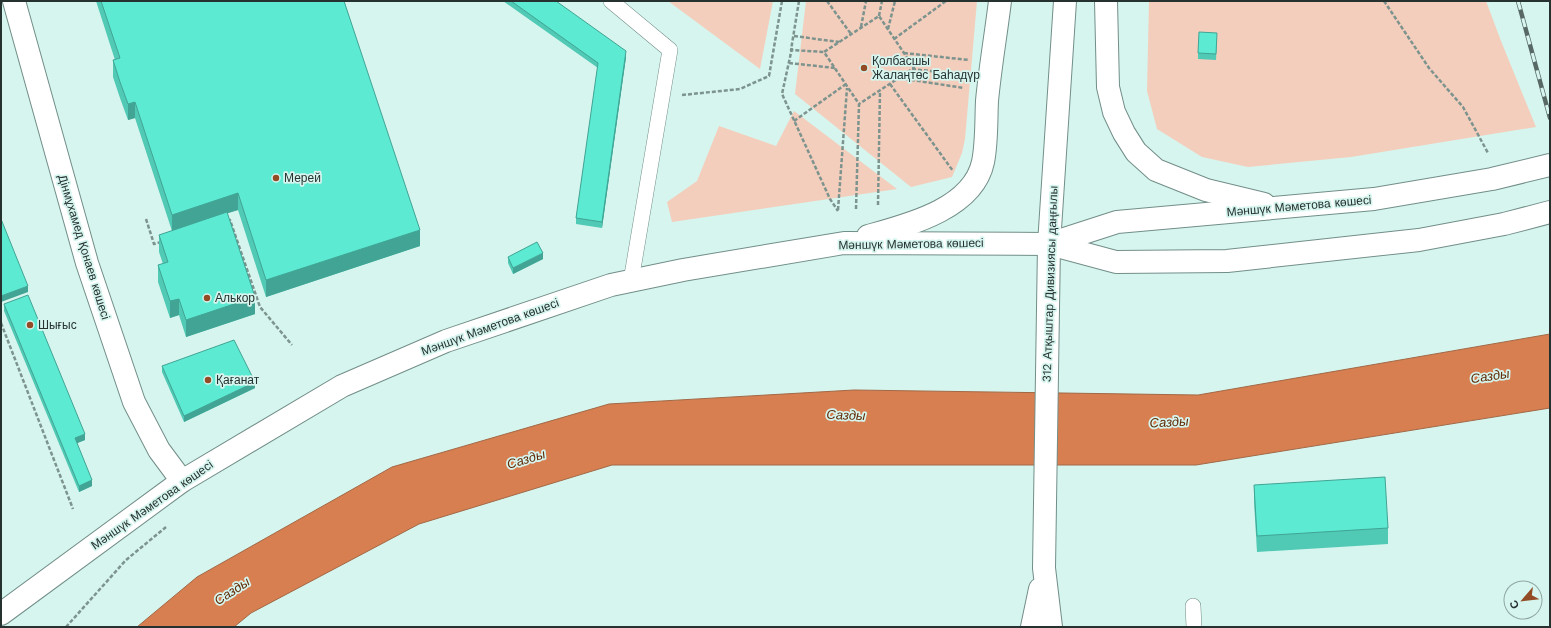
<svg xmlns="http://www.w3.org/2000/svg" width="1551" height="628" font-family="'Work Sans',sans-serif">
<rect width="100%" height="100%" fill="#d6f5ee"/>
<g fill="#f4cebc">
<polygon points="668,1 773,1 760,69"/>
<polygon points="806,1 977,1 965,139 962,153 952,177 911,187 795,94"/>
<polygon points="1149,1 1486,1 1501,41 1536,127 1351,157 1248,167 1202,157 1157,129 1147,91"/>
<polygon points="794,111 897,189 672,222 667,202 697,181 719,126 776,146"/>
</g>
<polygon fill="#d77f50" stroke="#a26846" points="1550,334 1550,408 1196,465 612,465 419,524 251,613 234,627 137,627 197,577 392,467 609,404 854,390 1198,395"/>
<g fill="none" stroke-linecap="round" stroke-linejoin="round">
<g stroke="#728e88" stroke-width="16">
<g id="lane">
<polyline points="611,1 670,50 631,281"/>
<polyline points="1193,606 1194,627"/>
</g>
</g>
<g stroke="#728e88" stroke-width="24">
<g id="secondary">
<polyline points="14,1 87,263 134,402 159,450 182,481"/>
<polyline points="1106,1 1108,87 1114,112 1124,133 1136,152 1156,170 1206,190 1264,204"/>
<path d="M868,236C908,225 973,209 983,162C987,142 986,121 987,101C990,68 996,34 1000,1"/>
<polyline points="1049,244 1117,222 1374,199 1492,179 1550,165"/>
<polyline points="1,614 182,481 342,386 446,341 611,285 683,270 844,243 1049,244 1116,262 1227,261 1419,240 1504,224 1550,212"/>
<polyline points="1032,627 1040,589"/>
<polyline points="1051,627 1044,568 1049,244 1065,1"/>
</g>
</g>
<g stroke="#7d938e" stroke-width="2.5" stroke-dasharray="4 2" stroke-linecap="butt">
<polyline points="799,1 791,50 824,52"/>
<polyline points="827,1 851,34"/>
<polyline points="1384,1 1429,68 1463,107 1488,153"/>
<polyline points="879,16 882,1"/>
<polyline points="861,27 866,1"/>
<polyline points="888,29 895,1"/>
<polyline points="794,36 839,42"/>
<polyline points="894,39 946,1"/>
<polyline points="792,48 782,94 830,199 838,211"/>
<polyline points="904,53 969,60"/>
<polyline points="789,63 835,68"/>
<polyline points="912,69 965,75"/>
<polyline points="899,78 964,88"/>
<polyline points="890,84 953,171"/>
<polyline points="682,95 740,89 769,76 782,1"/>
<polyline points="794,121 846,84"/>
<polyline points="878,205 880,91"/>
<polyline points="856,209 859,104 824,52 879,16 914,68 859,104"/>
<polyline points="838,210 847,88"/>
<polyline points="146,219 154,244 161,242"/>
<polyline points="227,221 230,220 260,307 292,345"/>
<polyline points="1,323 73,509"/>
<polyline points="66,627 126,560 166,527"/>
</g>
<use href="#lane" stroke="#fff" stroke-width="15"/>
<use href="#secondary" stroke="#fff" stroke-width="22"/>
<g stroke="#586965" stroke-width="4.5">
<polyline id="rail" points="1518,1 1550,118"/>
</g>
<use href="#rail" stroke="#d6f5ee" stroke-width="3" stroke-dasharray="9" stroke-linecap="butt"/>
</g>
<g fill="#50c9b5">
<polygon points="96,1 344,1 420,246 266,297 238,210 227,213 255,314 186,337 179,315 170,318 158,282 158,265 163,264 159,252 159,235 172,231 135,118 128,120 120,98 113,77 113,60 115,60"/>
<polygon points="503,1 556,1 626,57 602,228 576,224 576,218 598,68"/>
<polygon points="1217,39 1216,60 1198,59 1198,53"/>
<polygon points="508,257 543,259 513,274 508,263"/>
<polygon points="4,304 85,440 77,443 92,486 79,492 4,311"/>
<polygon points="162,366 255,388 184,422 162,372"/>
<polygon points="1254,485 1388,528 1388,544 1257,552 1254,501"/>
</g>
<g fill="#41a494">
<polygon points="626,51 626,57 602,228 602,222"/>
<polygon points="135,102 135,118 128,120 128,104"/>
<polygon points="238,193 238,210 172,231 172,215"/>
<polygon points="420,230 420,246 266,297 266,280"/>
<polygon points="543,253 543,259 513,274 513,268"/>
<polygon points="28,286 28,292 1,302 1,296"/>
<polygon points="255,297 255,314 186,337 186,320"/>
<polygon points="179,299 179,315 170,318 170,301"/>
<polygon points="255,382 255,388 184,422 184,416"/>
<polygon points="85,434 85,440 75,444 75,438"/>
<polygon points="92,480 92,486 79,492 79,486"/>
</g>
<g fill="#5dead3" stroke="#41a494">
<polygon points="101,1 344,1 420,230 266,280 238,193 172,215 135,102 128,104 120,82 113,60 120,58"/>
<polygon points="511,1 556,1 626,51 602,222 576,218 598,63"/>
<polygon points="1199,32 1217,33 1216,54 1198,53"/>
<polygon points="227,212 255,297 186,320 179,299 170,301 158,265 168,262 159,235"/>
<polygon points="1,219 28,286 1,296"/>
<polygon points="537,242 543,253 513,268 508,257"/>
<polygon points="28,295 85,434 75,438 92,480 79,486 4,304"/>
<polygon points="234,340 255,382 184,416 162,366"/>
<polygon points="1385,477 1388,528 1257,536 1254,485"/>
</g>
<g fill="#924b24" stroke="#d6f5ee" stroke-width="1.5">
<circle cx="864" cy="68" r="4"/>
<circle cx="276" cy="178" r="4"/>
<circle cx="207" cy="298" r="4"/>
<circle cx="30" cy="325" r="4"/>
<circle cx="208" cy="380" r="4"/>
</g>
<g text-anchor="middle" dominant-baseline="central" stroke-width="3.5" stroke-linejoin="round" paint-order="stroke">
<g font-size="12" fill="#26322f" stroke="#d6f5ee" text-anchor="start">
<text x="872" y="61">Қолбасшы<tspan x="872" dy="14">Жалаңтөс Баһадүр</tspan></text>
<text x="284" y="178">Мерей</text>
<text x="215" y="298">Алькор</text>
<text x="38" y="325">Шығыс</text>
<text x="216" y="380">Қағанат</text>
</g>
<g font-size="12" fill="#26322f" stroke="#d6f5ee">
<text transform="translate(1299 206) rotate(-5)">Мәншүк Мәметова көшесі</text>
<text transform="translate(911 244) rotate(-1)">Мәншүк Мәметова көшесі</text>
<text transform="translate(84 247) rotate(73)">Дінмұхамед Қонаев көшесі</text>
<text transform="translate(1050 284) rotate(-88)">312 Атқыштар Дивизиясы даңғылы</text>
<text transform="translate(490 327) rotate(-20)">Мәншүк Мәметова көшесі</text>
<text transform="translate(152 505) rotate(-35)">Мәншүк Мәметова көшесі</text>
</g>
<g font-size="13" font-style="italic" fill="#612803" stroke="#d6f5ee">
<text transform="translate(1490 376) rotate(-8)">Сазды</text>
<text transform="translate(846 415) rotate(2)">Сазды</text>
<text transform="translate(1169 422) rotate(-3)">Сазды</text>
<text transform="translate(526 459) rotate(-17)">Сазды</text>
<text transform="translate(232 591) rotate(-33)">Сазды</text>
</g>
</g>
<rect width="1551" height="628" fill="none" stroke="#26322f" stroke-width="4"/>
<g transform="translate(1523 600) rotate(242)"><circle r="19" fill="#d6f5ee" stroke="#90a7a2"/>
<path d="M0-3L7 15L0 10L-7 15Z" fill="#924b24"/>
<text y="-6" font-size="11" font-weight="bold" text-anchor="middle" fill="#26322f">С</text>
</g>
</svg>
